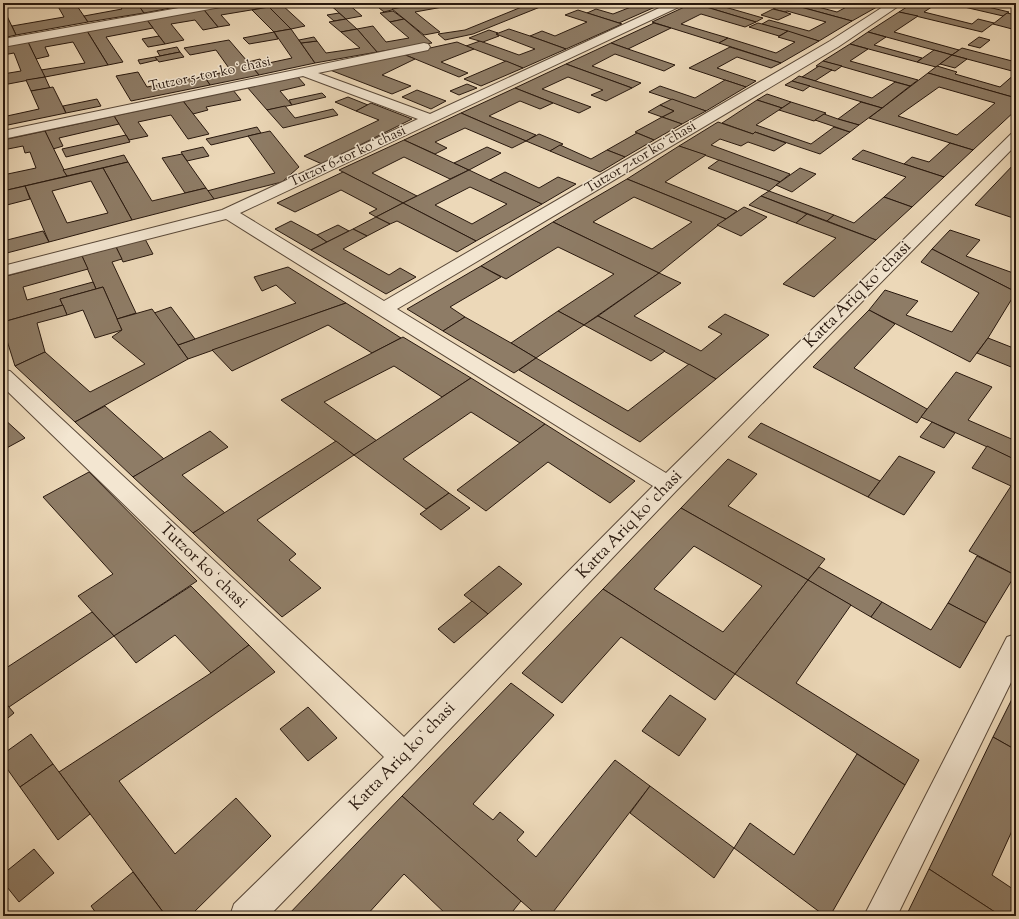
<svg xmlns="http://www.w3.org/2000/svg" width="1019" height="919" font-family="'Sorts Mill Goudy',serif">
<rect width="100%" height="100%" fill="#ecd8b8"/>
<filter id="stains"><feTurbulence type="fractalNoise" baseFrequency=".005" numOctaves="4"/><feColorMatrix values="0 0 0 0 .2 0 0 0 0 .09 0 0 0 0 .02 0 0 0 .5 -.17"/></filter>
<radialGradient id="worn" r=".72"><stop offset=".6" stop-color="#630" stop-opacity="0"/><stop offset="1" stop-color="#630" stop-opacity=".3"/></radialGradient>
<g fill="#8e7c66" stroke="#28180e" fill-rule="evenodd">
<polygon points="56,3 75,3 88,22 16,35 12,26 64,17"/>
<polygon points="118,3 137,3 144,13 88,22 84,16 122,9"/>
<polygon points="137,3 197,3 144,13"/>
<polygon points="244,3 265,3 269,7 221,15 230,25 218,27 204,10"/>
<polygon points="265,3 285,3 281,4 305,26 291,29"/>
<polygon points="328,3 347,3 362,16 346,19"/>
<polygon points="373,3 393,3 399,8 384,12"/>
<polygon points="426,3 465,3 415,12 440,32 424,35 392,9"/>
<polygon points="525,3 550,3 473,34 445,40 438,34 465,30 529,4"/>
<polygon points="631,3 657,3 662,4 619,23 587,13 596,9 613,14 636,5"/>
<polygon points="693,3 722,3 718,5 763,18 756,22"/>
<polygon points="693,3 756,22 745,27 701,14 681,24 728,38 719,43 652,22"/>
<polygon points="786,3 803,3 837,12 854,3 884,3 852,21"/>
<polygon points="786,3 852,21 819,41 762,24 769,20 809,31 826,22 787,11 785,12 773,9"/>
<polygon points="913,3 938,3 924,12 972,24 978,19 994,23 982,32 899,12"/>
<polygon points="947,3 971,3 1009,12 1003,16"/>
<polygon points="269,7 291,29 274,32 252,10"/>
<polygon points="773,9 785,12 791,14 778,20 761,15"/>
<polygon points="204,10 218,27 203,30 195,20 171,24 184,40 165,44 147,20"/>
<polygon points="578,10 622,24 566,49 530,36 542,31 555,36 587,22 565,15"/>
<polygon points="393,11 404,19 390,22 380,13"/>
<polygon points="899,12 918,16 894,32 959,50 952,55 868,32"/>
<polygon points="339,13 346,19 334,21 327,15"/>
<polygon points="1007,13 1016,15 1016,30 993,24"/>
<polygon points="3,16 7,16 16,35 3,38"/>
<polygon points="346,19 357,29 341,32 329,22"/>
<polygon points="404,19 432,43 377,52 357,29 373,26 386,42 409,38 390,22"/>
<polygon points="147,20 153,28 106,37 123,62 108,65 87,31"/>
<polygon points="654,23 671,28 628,49 611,43"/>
<polygon points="758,23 762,24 788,31 779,36 749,27"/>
<polygon points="291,29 315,63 259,75 248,62 260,59 264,64 292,58 274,32"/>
<polygon points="357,29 377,52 315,63 301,43 317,41 326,53 360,48 341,32"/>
<polygon points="509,29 530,36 566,49 523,68 466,46 480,41 519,55 535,49 496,34"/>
<polygon points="489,30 498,33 496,34 499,36 483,42 469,38"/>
<polygon points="87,31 108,65 45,77 41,70 85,63 73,42 45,47 49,56 36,59 28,42"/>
<polygon points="788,31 819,41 781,63 719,43 728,38 776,53 795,42 778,37"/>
<polygon points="274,32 278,39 249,44 243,38"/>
<polygon points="868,32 886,37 874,45 922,58 917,62 850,44"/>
<polygon points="159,36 165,44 148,47 142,39"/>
<polygon points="314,37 317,41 301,43 299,40"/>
<polygon points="979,37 990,40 980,48 968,45"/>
<polygon points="229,40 259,75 210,85 204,76 231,71 216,50 190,55 184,48"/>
<polygon points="28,42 45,77 3,85 3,74 21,71 14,53 3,55 3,46"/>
<polygon points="457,42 474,49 441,62 468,73 459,77 403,54"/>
<polygon points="611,43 628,49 675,65 664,71 615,54 592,66 641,83 632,88 566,64"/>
<polygon points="850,44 868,49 850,61 918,80 910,86 823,61"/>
<polygon points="177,47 180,52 160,56 157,51"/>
<polygon points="730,47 781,63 771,68 737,57 717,68 756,81 746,87 689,68"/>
<polygon points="962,48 1016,62 1016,67 1012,71 952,55"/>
<polygon points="934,50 952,55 936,67 917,62"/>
<polygon points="180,52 184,57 159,62 155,57"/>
<polygon points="403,54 415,59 382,75 411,86 392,94 330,70"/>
<polygon points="952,55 967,59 955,68 940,64"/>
<polygon points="155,57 157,60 140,64 138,60"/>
<polygon points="506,61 523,68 481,86 464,79"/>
<polygon points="823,61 842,66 835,71 816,66"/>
<polygon points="566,64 632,88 606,101 591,95 603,90 568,77 542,89 591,107 579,113 515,88"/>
<polygon points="819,66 832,70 815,81 802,77"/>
<polygon points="937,66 957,72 955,74 1000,87 1016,73 1016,98 928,73"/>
<polygon points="138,72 147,87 204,76 210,85 131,101 116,76"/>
<path d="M928,73L1016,98V110L973,150L869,118ZM939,87L995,103L957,135L898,116Z"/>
<polygon points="297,76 305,85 280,91 292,105 267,110 247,87"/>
<polygon points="799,76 872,98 895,82 910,86 882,108 792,81"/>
<polygon points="45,77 50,88 31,91 26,80"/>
<polygon points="725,80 746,87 706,111 649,92 660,86 695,98"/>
<polygon points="792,81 810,86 803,91 785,85"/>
<polygon points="467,84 477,88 459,95 450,91"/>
<polygon points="53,87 66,113 3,126 3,107 7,116 39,109 31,91"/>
<polygon points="515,88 553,103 540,109 520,101 489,116 536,135 526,141 461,113"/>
<polygon points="233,90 241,100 206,107 208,110 193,114 183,101"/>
<polygon points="417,90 446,101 431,109 402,97"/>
<polygon points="322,93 326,97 292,105 289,100"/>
<polygon points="767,94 791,102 782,108 757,100"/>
<polygon points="348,97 368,105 356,111 335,102"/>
<polygon points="97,99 101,106 66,113 63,106"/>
<polygon points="672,99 706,111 682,124 662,117 674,111 660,105"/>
<polygon points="757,100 782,108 756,125 811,144 834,127 850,132 820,154 755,132 753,134 722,123"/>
<polygon points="183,101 209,134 188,139 171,115 138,122 148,136 129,140 114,116"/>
<polygon points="791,102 826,113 814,121 779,110"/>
<polygon points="861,102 882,108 859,125 838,119"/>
<polygon points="371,103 412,119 322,164 304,156 379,120 356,111"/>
<polygon points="660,105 674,111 662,117 648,112"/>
<polygon points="285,106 295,118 333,109 338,115 283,128 267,110"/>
<polygon points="461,113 526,141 512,148 465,128 435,142 447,148 435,154 404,140"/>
<polygon points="824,114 838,119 859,125 850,132 815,120"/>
<polygon points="114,116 119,124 59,138 63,146 53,149 45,131"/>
<polygon points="662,117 682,124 654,140 635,132"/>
<polygon points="718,122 753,134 755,132 786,143 774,151 748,142 741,146 720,139 711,145 790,174 780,182 679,146"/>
<polygon points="257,127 261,133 211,145 206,139"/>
<polygon points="45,131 67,176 3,191 3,175 36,168 30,152 25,153 23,146 3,150 3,140"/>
<polygon points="270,131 299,167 282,182 214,199 207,191 275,173 248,136"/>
<polygon points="637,133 654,140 625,157 607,150"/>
<polygon points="539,134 563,144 550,151 526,141"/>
<polygon points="126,135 130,142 66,157 62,149"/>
<polygon points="404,140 469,170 450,179 404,157 372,173 417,196 403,203 339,170"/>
<polygon points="950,143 973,150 944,177 904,164 912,157 929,162"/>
<polygon points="560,145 591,159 607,150 625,157 600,172 550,151"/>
<polygon points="679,146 706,155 665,182 737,211 726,219 627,179"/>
<polygon points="203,147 209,156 187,161 181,152"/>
<polygon points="487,147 501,153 469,170 454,163"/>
<polygon points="863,150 904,164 944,177 912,207 884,197 906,177 852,159"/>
<polygon points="182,154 187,161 206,188 185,193 162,158"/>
<polygon points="124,155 128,162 67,176 63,170"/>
<polygon points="719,160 780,182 769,191 708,168"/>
<polygon points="128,162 152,201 206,188 214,199 132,220 103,168"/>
<polygon points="1016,162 1016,200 1012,205 1016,206 1016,219 975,205"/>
<path d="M103,168L132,220L49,242L25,186ZM91,181L108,213L67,223L52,191Z"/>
<polygon points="800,168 816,174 792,192 776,185"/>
<path d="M469,170L490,180L542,204L476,241L403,203ZM470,187L507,204L472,224L435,205Z"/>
<polygon points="343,172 403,203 376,217 369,213 377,209 341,190 295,212 277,203"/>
<polygon points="505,172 539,188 558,177 576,184 542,204 490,180"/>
<path d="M627,179L726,219L659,273L553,222ZM634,197L692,222L652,249L593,222Z"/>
<polygon points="25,186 30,199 3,206 3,191"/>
<polygon points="769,191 834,215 827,221 761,196"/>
<polygon points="761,196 807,214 796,223 749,205"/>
<polygon points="884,197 912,207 876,240 827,221 834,215 854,223"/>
<polygon points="403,203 476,241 457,252 397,221 390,224 376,217"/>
<polygon points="744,207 767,217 741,236 717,225"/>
<polygon points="807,214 876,240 814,297 783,284 836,238 796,223"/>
<polygon points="376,217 390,224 367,236 353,229"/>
<polygon points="291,221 317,235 327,242 311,250 275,229"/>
<polygon points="553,222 659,273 584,325 558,311 614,274 558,247 506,279 481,266"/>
<polygon points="338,225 349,231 327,242 317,235"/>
<polygon points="353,229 367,236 343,249 389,275 400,268 416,277 386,294 311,250"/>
<polygon points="950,230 980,240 966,256 1016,274 1016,292 932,249"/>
<polygon points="43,231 49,242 3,254 3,241"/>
<polygon points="145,239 153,254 123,262 116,247"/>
<polygon points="116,247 122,259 112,262 136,313 117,319 103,287 96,289 82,256"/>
<polygon points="932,249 1016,292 988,338 970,362 869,310 885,290 918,301 906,315 952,332 979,293 921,262"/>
<polygon points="82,256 88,269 23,287 27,300 93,282 96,289 60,299 63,305 3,322 3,277"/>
<polygon points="481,266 501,277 450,307 465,317 443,331 407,309"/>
<polygon points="288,267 346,303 188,359 178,345 296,303 276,285 262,291 254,277"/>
<polygon points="659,273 681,283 634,316 701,351 722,334 708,327 725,314 769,335 716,379 598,316"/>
<polygon points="103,287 122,330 95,338 83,310 67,315 60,299"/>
<polygon points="346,303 401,338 372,353 328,325 232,371 212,350"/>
<polygon points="63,305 67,315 37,323 45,352 15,366 3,328 3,322"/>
<polygon points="171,307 195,339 178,345 154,313"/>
<polygon points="152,309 188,359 75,422 15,366 45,352 90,392 145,364 112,337 122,330 117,319"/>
<polygon points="869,310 895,324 854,368 927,409 917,423 813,367"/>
<polygon points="558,311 584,325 536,358 511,343"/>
<polygon points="598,316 665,351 651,361 584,325"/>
<polygon points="465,317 511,343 536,358 514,373 443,331"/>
<polygon points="403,337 471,378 442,397 394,366 324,402 377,441 354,455 281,400"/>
<polygon points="988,338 1016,349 1016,369 977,353"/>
<polygon points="536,358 628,411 689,364 716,379 640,442 519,370"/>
<polygon points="956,372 992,387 968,420 1016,441 1016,460 921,417"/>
<polygon points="471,378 545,424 520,443 471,412 403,459 449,493 426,509 354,455"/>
<polygon points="105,406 164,459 133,477 75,422"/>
<polygon points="3,418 25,438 3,450"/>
<polygon points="932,422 955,433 944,448 920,437"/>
<polygon points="761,423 880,481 868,497 748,437"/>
<polygon points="545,424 635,481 610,503 548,462 486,511 457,490"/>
<polygon points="210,431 228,447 182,475 225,513 193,533 133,477"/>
<polygon points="336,441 354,455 257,520 296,554 289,560 321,588 282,617 193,533"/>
<polygon points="987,446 1016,460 1015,575 969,551 1011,486 972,468"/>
<polygon points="899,456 935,472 904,515 868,497"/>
<polygon points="728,459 757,474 728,506 825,559 808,580 681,508"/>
<polygon points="89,472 197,581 114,636 78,596 113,574 43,497"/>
<polygon points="449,493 470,508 441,530 420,514"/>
<path d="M681,508L808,580L735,674L603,589ZM694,546L762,586L723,632L654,589Z"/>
<polygon points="977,556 1015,575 986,623 948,603"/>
<polygon points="499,566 522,584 488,614 464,595"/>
<polygon points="819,567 882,602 871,617 808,580"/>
<polygon points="808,580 851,605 796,683 919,760 905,785 735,674"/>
<polygon points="191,586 249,645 211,673 175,635 136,663 114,636"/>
<polygon points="603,589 735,674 715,700 621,637 562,703 522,673"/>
<polygon points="472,601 488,614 454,643 438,629"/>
<polygon points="882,602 931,630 948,603 986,623 960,668 871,617"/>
<polygon points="92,612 114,636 9,707 3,700 3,670"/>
<polygon points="249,645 275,672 119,781 175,854 236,798 271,836 190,916 166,916 59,772 211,673"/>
<polygon points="511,683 554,715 473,804 493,820 500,812 524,832 517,840 536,857 615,760 650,786 550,916 538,916 402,796"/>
<polygon points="1016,691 1016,750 993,737"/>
<polygon points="670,695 706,719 679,756 642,731"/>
<polygon points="3,700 14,713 3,722"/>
<polygon points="308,707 337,738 308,761 280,729"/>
<polygon points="31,734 53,764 20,787 3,763 3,754"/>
<polygon points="993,737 1016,750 1016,822 992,875 1016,891 1016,916 1001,916 929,869"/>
<polygon points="857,754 905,785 830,916 825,916 734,848 750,823 794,855"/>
<polygon points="53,764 90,814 58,840 20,787"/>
<polygon points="650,786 734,848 714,878 630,813"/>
<polygon points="402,796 521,901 509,916 448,916 404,874 366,916 287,916"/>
<polygon points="34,849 54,873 19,902 3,882 3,874"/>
<polygon points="929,869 1001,916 906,916"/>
<polygon points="133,872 166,916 98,916 91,906"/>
</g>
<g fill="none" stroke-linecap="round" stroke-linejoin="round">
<g stroke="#594838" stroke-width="2">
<g id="minor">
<polygon points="207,3 232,3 226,6 3,47 3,39"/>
<polygon points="670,3 685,3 683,5 240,213 384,301 830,41 889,3 903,3 838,47 397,309 666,473 1011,134 1016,133 1016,145 676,491 414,767 269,916 230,916 234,904 384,757 3,387 3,370 10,371 404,737 653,486 226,219 3,276 3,266 222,210 418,119 303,76 3,139 3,131 424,43 428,44 430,47 428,50 318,73 430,114"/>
<polygon points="1016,634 1016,672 897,916 864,916 1007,637"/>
</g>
</g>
<use href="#minor" fill="#f3e6d1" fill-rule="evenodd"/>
</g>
<g text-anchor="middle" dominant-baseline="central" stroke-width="3" stroke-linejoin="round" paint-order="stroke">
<g font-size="14" fill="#28180e" stroke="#f3e6d1">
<text transform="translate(210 75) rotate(-12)">Tutzor 5-tor koʻchasi</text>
<text transform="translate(348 157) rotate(-25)">Tutzor 6-tor koʻchasi</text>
<text transform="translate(641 158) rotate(-31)">Tutzor 7-tor koʻchasi</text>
</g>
<g font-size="17" fill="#28180e" stroke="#f3e6d1">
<text transform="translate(858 295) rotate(-45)">Katta Ariq koʻchasi</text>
<text transform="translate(630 525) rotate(-46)">Katta Ariq koʻchasi</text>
<text transform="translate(203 566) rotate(44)">Tutzor koʻchasi</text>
<text transform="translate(403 757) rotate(-46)">Katta Ariq koʻchasi</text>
</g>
</g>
<rect width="1019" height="919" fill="none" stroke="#ecd8b8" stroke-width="16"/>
<rect x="4" y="4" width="1011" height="911" fill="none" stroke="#28180e" stroke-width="2"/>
<rect x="8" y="8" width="1003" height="903" fill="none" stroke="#28180e"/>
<rect width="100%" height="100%" filter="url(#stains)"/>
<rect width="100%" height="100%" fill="url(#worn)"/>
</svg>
